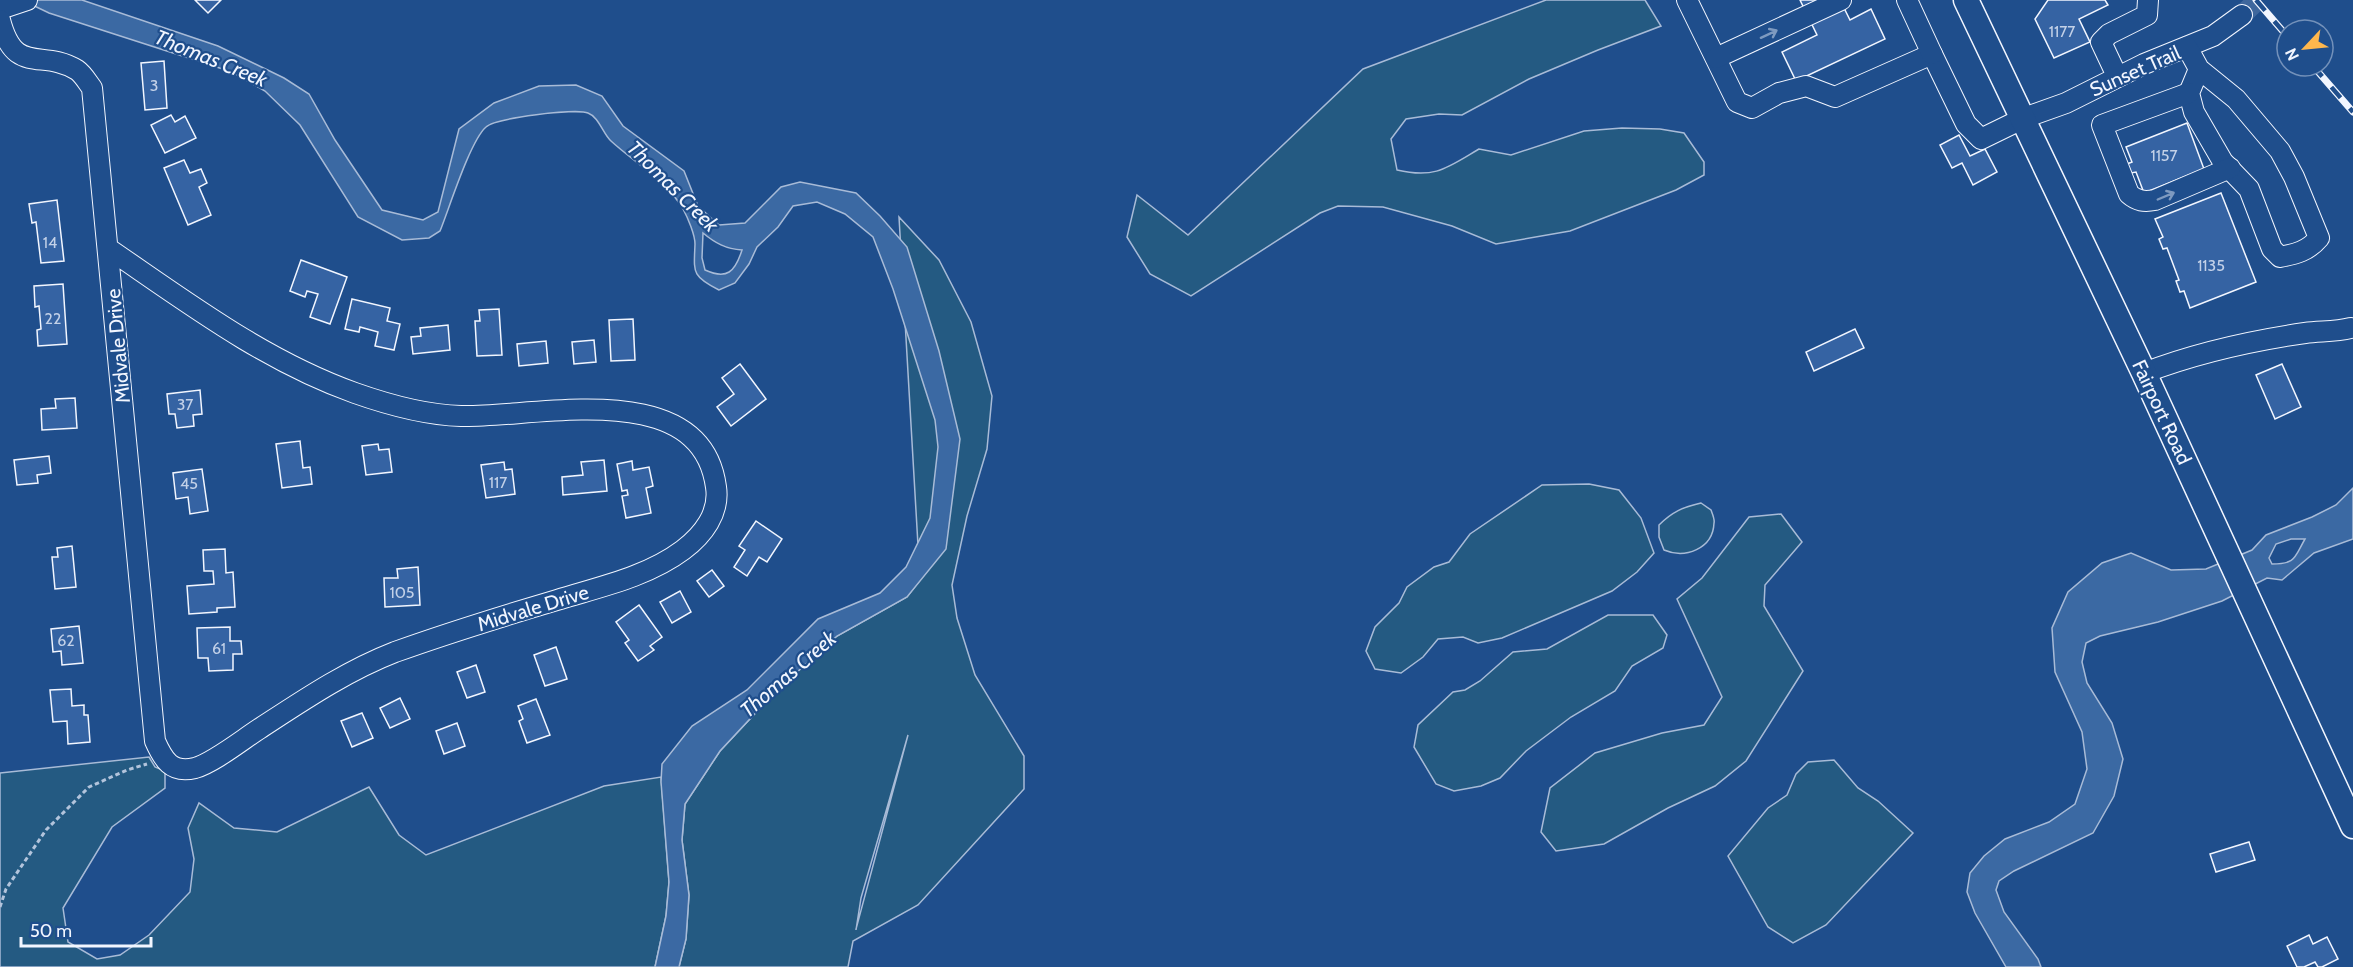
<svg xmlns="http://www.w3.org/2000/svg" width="2353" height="967" font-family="Cabin,sans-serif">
<rect width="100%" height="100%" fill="#1f4e8c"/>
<g fill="#245a82" stroke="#a8bbd7" stroke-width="1.5" fill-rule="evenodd">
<path d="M1546,0H1645L1661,26L1598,50L1529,79L1462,115L1439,114L1406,119L1391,139L1397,170C1435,179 1447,168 1479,149L1511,155L1584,131L1622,128L1660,129L1684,133L1704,162V175L1676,190L1570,231L1496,244L1452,226L1383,207L1338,206L1320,213L1191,296L1150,274L1127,237L1137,195L1188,235L1363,69Z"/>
<path d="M899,217L939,260L971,322L992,396L987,449L967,516L952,585L957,618L975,675L1024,756V789L918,905L853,941L848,967H679L686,939L689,895L682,840L685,804L720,751L776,691L837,636L907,597L920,580ZM908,735L856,929V930L861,898Z"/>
<polygon points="1589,484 1619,490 1641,518 1654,553 1637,572 1612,591 1502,638 1478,643 1463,637 1438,639 1423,657 1401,673 1375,669 1366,651 1375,627 1399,603 1407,587 1434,567 1449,562 1470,534 1542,485"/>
<path d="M1701,503L1711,510C1712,513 1715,519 1714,523C1713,549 1685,559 1664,550L1659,537V525C1672,512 1683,507 1701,503Z"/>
<polygon points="1781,514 1802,542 1765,585 1764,606 1803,671 1746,761 1715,786 1668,808 1604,844 1556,851 1541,832 1550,788 1595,753 1662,733 1704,725 1722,697 1677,599 1702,578 1749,517"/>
<polygon points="1608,615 1653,615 1667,635 1663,648 1632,666 1615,691 1571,717 1526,751 1500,778 1481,786 1454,791 1436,784 1414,747 1418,725 1453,692 1465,690 1480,681 1513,652 1547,649"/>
<polygon points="149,757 155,767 165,771 165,788 112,827 63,908 68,942 97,959 120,955 149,935 190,892 194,859 188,828 199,803 234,828 277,832 369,787 399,835 426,855 604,786 661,777 669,882 666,916 655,967 0,967 0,773"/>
<polygon points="1834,760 1858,788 1878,801 1913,833 1826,925 1793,943 1768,927 1728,856 1768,808 1787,795 1796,774 1808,762"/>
</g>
<g fill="#3b69a3" stroke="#a8bbd7" stroke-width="1.5" fill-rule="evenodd">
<path d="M22,0H82L218,46L284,78L309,94L335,140L382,210L423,220L438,212L459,129L494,103L539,86L576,85L602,96L623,126L684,171L698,206L719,225L745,223L781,187L800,182L856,193L880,216L907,247L939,351L960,439L946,549L907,597L837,636L776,691L720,751L685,804L682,840L689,895L686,939L679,967H655L666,916L669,882L661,782L662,764L692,726L747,690L818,619L880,593L906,567L930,518L938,447L935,420L893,289L873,237L845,214L817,202L793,206L778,227L757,247L749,264L735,283L719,290C691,276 694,272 695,244C695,235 688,218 683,209C667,181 635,163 611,141C603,134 599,117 588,113C577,108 495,118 486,127C470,141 449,209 440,231L429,238L402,240L358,217L300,125L265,91L232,72L49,13ZM703,233C715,243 726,249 742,250C735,272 727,280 705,270L702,258Z"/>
<path d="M2353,488V539L2314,553L2282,580L2267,578L2222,601L2158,622L2100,636L2086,643L2082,662L2087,683L2112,723L2123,759L2114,796L2093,833L2014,871L1999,881L1996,890L2004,912L2038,959L2041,967H2006L1975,913L1967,892L1970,873L1984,856L2005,839L2049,822L2075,804L2087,769L2082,732L2055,672L2052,628L2068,592L2102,563L2131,553L2171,570L2206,569L2252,550L2266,535L2312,517L2336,505ZM2291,539H2305C2294,558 2296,564 2272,564L2269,558L2276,544Z"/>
</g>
<g fill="#3563a3" stroke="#f2f6ff" stroke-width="1.5">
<polygon points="195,0 221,0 208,13"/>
<polygon points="1800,0 1840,0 1850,20 1871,9 1885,39 1796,81 1782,52 1817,35"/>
<polygon points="2048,0 2105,0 2108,5 2079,19 2090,42 2054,58 2035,19"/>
<polygon points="164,61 167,108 145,110 141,63"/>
<polygon points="171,115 175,122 185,116 196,138 165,153 151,125"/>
<polygon points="2187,123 2204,169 2144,193 2136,172 2131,173 2127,164 2132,162 2126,147"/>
<polygon points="1959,135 1970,156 1985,149 1997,172 1973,185 1962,163 1952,168 1940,145"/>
<polygon points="184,160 190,173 201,169 207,183 199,187 211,215 188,225 164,168"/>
<polygon points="2221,193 2256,282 2190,308 2184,291 2180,292 2176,281 2179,280 2167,248 2163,249 2159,239 2163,237 2155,219"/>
<polygon points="57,200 64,261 41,263 36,222 32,223 29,204"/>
<polygon points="301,260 347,277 330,324 310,317 318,294 307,291 305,297 290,291"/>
<polygon points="63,284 67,344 38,346 37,330 41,329 39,306 35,307 34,286"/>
<polygon points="352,299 390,308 387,321 400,324 394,350 375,346 378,332 360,327 359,332 345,329"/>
<polygon points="499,309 502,355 477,356 475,321 480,321 479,310"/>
<polygon points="633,319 635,360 611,361 609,320"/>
<polygon points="448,325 450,350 413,354 411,337 421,336 420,328"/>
<polygon points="1855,329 1864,348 1814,371 1806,352"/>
<polygon points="594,340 596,362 574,364 572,342"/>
<polygon points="546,341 548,363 519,366 517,344"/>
<polygon points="740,364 766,399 731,426 717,407 734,394 722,378"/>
<polygon points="2282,364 2301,407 2275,419 2256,375"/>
<polygon points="200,390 202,414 193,415 194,426 177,428 175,414 169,414 167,394"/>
<polygon points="75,398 77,428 42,430 41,409 56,408 55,399"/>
<polygon points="300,441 303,468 310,467 312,484 282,488 276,444"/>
<polygon points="378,444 379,450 389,449 392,472 366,475 362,446"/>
<polygon points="49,456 51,473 37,475 38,483 17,485 14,460"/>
<polygon points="604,460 607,491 563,495 562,477 583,475 581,462"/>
<polygon points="632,461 633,470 649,467 653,486 646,488 651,513 626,518 622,496 628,495 627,490 622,491 617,464"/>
<polygon points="504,462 505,470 512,469 515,494 486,498 481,465"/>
<polygon points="202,469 208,511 190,514 188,497 176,499 173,473"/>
<polygon points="756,521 782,539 767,562 759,557 747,576 734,567 745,550 739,546"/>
<polygon points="72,546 76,587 55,589 52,557 58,557 57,548"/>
<polygon points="225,549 226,573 233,572 235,607 217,608 217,612 189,614 187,586 214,584 213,571 204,571 203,550"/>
<polygon points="418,567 420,605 385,607 384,578 398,578 397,569"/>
<polygon points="712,570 724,586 709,597 697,581"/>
<polygon points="680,591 691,612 672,623 660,602"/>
<polygon points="639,605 662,637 650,646 654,650 638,661 625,643 629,640 616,622"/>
<polygon points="79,626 83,663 62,665 61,651 53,652 51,629"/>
<polygon points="230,627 230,641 241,641 242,654 233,654 233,670 209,671 208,658 198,658 197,628"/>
<polygon points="556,647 567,679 545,686 534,655"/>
<polygon points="476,665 485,692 467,698 457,672"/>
<polygon points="71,689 72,706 84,705 84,715 88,715 90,742 68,744 67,721 53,722 50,690"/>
<polygon points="400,698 410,719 390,728 380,708"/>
<polygon points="536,699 550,735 527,743 519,721 523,719 518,706"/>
<polygon points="362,713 373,738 352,747 341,721"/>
<polygon points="457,723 465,746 444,754 436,731"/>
<polygon points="2249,842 2255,860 2216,872 2210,854"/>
<polygon points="2309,935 2313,944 2327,937 2338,959 2322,967 2318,967 2315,962 2304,967 2297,967 2287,946"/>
</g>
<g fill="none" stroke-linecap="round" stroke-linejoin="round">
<polyline stroke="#3f679d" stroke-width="20" stroke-dasharray="20 10" stroke-linecap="butt" points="2242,15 2258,0"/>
<g stroke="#f2f6ff" stroke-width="22">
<g id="minor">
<polyline points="1687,0 1737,102 1752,108 1779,93 1806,86 1835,97 1932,54 1966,124 1981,139 2024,118 2066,103 2144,64 2213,36 2242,15"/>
<polyline points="1907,0 1932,54"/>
<polyline points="0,9 27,0"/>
<path d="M0,20C15,77 41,48 77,70C83,74 88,83 92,88L155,741C163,759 171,774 195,768C213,763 242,740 259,729C302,701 346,671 395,652C448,633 503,616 557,600C599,587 647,577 683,550C703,535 720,513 716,487C701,375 536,418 461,416C426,415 389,405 355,393C265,361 188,303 109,249"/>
<path d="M2187,47L2199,69L2236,99L2280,151L2294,177L2319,238C2308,251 2296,254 2280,257L2272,249L2249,189L2223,162L2194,112L2189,93L2199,69"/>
<polyline points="1716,58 1841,0"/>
<polyline points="2117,76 2101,42 2109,34 2147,15 2148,0"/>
<path d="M2189,93L2102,125L2129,194C2137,201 2144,202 2155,200L2230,168"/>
<path d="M2144,373C2196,353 2250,341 2305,333C2321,331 2336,332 2351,328"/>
</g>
</g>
<g stroke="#f2f6ff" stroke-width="27">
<polyline id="major" points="1966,0 2144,373 2353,826"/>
</g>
<polyline stroke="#b3c4dc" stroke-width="3" stroke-dasharray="4.5 3" stroke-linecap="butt" points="0,907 6,889 46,830 89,787 127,770 147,764"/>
<use href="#minor" stroke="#1f4e8c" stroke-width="20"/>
<use href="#major" stroke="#1f4e8c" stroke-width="24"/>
<g stroke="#f2f6ff" stroke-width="7">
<g id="rail">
<polyline points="2256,0 2287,36"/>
<polyline points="2313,66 2353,112"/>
</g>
</g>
<use href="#rail" stroke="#1f4e8c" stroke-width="4.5" stroke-dasharray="14" stroke-linecap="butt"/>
</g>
<defs><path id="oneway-shaft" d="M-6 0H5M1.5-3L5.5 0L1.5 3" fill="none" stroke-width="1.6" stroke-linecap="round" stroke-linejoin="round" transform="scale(1.5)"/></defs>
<g stroke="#7e9ac0">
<use href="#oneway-shaft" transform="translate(1769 34) rotate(-25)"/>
<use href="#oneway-shaft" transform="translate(2166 196) rotate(-23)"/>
</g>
<g text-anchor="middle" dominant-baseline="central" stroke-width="4.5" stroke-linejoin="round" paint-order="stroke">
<g font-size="16" fill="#c3d1e8">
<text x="2062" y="31">1177</text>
<text x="154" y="85">3</text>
<text x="2164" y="155">1157</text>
<text x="50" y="242">14</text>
<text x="2211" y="265">1135</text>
<text x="53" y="318">22</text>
<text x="185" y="404">37</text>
<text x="498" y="482">117</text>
<text x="189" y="483">45</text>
<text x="402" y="592">105</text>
<text x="66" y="640">62</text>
<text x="219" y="648">61</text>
</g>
<g font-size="20" fill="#f2f6ff" stroke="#1f4e8c">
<text transform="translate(2135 71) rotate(-24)">Sunset Trail</text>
<text transform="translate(118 346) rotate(-95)">Midvale Drive</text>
<text transform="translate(2162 412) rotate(65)">Fairport Road</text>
<text transform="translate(533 608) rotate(-17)">Midvale Drive</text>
</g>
<g font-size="21" font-style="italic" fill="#f2f6ff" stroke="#1f4e8c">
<text transform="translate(211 58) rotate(22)">Thomas Creek</text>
<text transform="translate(673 186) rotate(45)">Thomas Creek</text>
<text transform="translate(788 674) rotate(-41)">Thomas Creek</text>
</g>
</g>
<g transform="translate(2305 48) rotate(244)"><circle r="28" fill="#1f4e8c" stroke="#7391ba" stroke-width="1.5"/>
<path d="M0-4.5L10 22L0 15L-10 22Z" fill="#ffb74d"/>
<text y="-9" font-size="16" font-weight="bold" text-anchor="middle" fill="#f2f6ff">N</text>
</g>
<path d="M21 937v9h130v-9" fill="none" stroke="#f2f6ff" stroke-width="3"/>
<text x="30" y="937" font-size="18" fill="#f2f6ff" stroke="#1f4e8c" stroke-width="4.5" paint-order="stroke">50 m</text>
</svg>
